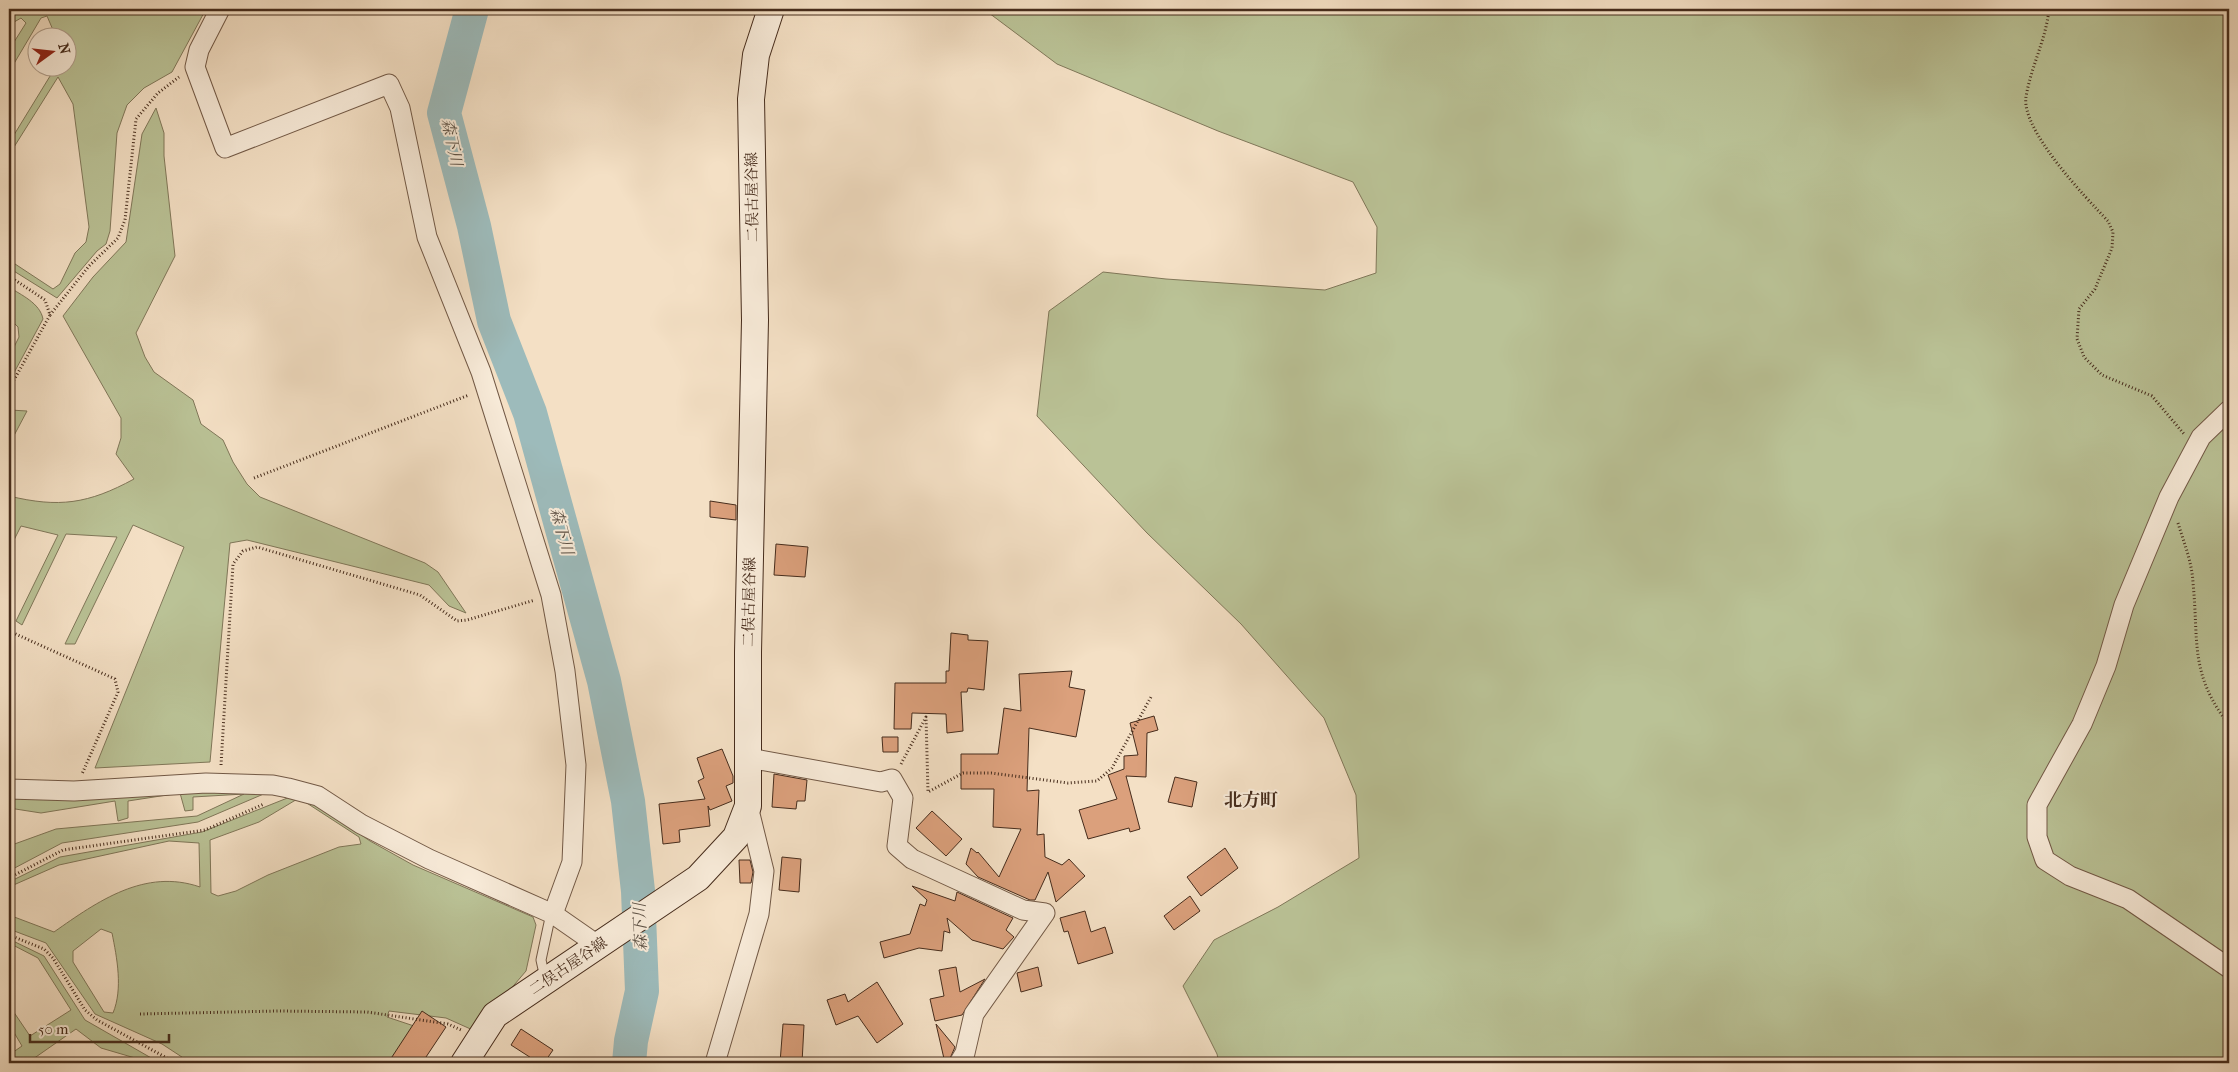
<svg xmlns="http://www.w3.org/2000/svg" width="2238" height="1072" font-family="'IM FELL French Canon','Noto Serif JP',serif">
<rect width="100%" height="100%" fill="#f4e0c5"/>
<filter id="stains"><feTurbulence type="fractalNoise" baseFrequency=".004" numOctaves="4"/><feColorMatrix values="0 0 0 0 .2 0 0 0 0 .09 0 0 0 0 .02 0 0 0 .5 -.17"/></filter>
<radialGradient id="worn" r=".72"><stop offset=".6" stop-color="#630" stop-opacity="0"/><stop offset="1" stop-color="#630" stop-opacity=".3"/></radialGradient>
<g fill="#bac296" stroke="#807759" fill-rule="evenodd">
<polygon points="9,9 206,9 172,72 144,88 127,105 117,133 110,231 106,244 97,251 57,298 9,268 9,260 53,289 60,284 75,253 86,242 89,227 73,104 58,77 9,155 9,143 55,68 68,68 68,38 56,37 47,16 41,18 9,72 9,50 26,23 21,18 9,25"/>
<polygon points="987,9 2229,9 2229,1063 1219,1063 1217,1054 1183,986 1214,940 1278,907 1359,858 1356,795 1324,718 1241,624 1147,533 1037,416 1049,311 1103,272 1166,279 1325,290 1376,273 1377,227 1353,182 1218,131 1057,64 989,13"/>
<path d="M156,108L164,133V156L175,256L136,333L145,357L154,372L193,400L201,424L223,440L233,462L247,484L260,497L425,563L438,572L466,613L449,606L429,585L247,540L230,543L210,762L95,768L184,547L133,525L75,644H65L117,537L66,534L22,625L16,621L58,535L21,526L9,550V496C59,508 88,504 134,479L116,454L121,438V418L63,316L93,277L126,242L142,134Z"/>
<path d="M9,287C21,295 40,303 43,319L9,382V357L19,337L18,327L9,318Z"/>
<polygon points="10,410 27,411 9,445 9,413"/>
<polygon points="164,789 273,790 198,822 62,843 9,871 9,846 56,829 197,816 244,794 193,797 193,810 185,811 180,793 128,801 128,818 118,821 115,801 41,813 9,808 9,795 22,799"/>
<path d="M300,793L370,841L413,865L533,917L536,925L526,971L475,1031L446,1018L389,1011L387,1017L414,1026L394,1063H191L162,1044L95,1014L46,943L9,929V915L54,932C98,901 145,868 200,887L199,843L169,841L59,865L9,887V882L60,857L202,832ZM299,798L359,837L361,844L339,847L268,875L236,891L218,896L211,893L210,840L259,822ZM101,929L112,933C117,958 123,989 113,1013L104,1012L73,962V951Z"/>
<polygon points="9,939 44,956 85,1020 160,1063 143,1063 135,1058 101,1048 76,1029 33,1059 35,1063 9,1063 9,1055 22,1046 9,1024 9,1005 30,1036 71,1010 38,958 9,943"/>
</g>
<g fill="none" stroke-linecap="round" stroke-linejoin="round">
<polyline stroke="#9dbbbb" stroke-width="34" points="472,9 444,113 474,226 494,321 530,413 604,681 628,801 638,891 642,991 631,1041 629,1063"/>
</g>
<g fill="#dba07c" stroke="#462c1c">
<polygon points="710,501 736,505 736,520 710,517"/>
<polygon points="776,544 808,547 805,577 774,575"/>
<polygon points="951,633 968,635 968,640 988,641 984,690 968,688 967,692 961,692 963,731 947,733 946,714 912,713 911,729 894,729 895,683 946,683 946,671 949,671"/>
<polygon points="1072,671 1069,687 1085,690 1076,737 1029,728 1027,791 1039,790 1037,835 1044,834 1045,857 1062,865 1069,859 1085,876 1056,902 1048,872 1035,900 1030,900 978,877 966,864 971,848 977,853 978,852 999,877 1021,829 993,827 994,789 961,789 961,754 998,754 1004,708 1021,711 1019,674"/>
<polygon points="1154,716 1158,730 1147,733 1146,777 1126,776 1140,829 1130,832 1129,828 1088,839 1079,810 1117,799 1108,775 1124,769 1124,756 1138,755 1130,723"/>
<polygon points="882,737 898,737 898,752 883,752"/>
<polygon points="722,749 733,776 733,783 726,786 732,801 710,810 708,806 710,826 679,830 680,842 663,844 659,804 705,799 698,781 704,778 697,758"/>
<polygon points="774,774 807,780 805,801 797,801 796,809 772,807"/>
<polygon points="1175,777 1197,782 1192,807 1168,802"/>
<polygon points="932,811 962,839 946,856 916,828"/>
<polygon points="1225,848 1238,868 1201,896 1187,877"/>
<polygon points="782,857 801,859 799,892 779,890"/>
<polygon points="739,860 750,860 753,872 751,883 740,883"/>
<polygon points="912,886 955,901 957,892 1013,918 1006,930 1014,937 1003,949 972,940 947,918 950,933 944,931 942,951 919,948 884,958 880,942 910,934 920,904 925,906 927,900"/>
<polygon points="1190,896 1200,911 1174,930 1164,916"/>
<polygon points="1085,911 1091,932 1105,927 1113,953 1078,964 1068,931 1064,932 1060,918"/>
<polygon points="956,967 960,992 985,979 962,1015 935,1021 930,999 944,996 939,970"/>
<polygon points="1038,967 1042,986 1021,992 1017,973"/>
<polygon points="877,982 903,1024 877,1043 858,1016 836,1025 827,1000 845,994 848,1002"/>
<polygon points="422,1011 446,1027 422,1063 388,1063"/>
<polygon points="783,1024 804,1025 802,1063 780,1063"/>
<polygon points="936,1024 955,1047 948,1063 945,1063"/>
<polygon points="521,1029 553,1050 544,1063 539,1063 511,1045"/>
</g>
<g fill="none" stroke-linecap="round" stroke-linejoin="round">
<g stroke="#725946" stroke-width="11">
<polyline id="service" points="545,978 541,960 550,918 553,914"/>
</g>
<g stroke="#725946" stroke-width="21">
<g id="minor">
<polyline points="220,9 199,50 195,67 225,148 389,84 400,108 427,237 481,372 551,595 565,671 576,765 572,862 553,914"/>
<polyline points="2229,410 2201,437 2169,497 2124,605 2106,666 2082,724 2037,805 2037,837 2045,860 2070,876 2128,899 2229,968"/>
<polyline points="749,758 881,782 892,779 903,798 897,846 912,859 1023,910 1045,913 974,1014 965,1053 959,1063"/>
<polyline points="9,789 74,791 206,783 273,785 288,788 318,796 361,824 429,859 553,914 599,946"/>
<polyline points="715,1063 759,914 764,871 748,806"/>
</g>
</g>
<g stroke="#462c1c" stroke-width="28">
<polyline id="secondary" points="464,1063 495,1015 698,878 736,837 748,806 748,652 755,320 751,99 756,55 771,9"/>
</g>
<g stroke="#462c1c" stroke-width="3" stroke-dasharray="1 2.5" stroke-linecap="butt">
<path d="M2049,9C2046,40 2031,66 2026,97C2021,130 2086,198 2108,221L2113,232L2112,248L2095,289L2079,309L2077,339L2084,357L2102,375L2152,396L2184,434"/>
<polyline points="9,276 45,300 50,315 9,389"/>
<polyline points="50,315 89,266 118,238 125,220 136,119 158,93 179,77"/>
<polyline points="254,478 469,395"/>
<path d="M2178,523C2184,543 2192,562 2193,583C2199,642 2189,673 2229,725"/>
<polyline points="9,631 115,679 118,692 82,774"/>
<polyline points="901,764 926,717 928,792 963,773 991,773 1068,783 1097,781 1112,768 1151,697"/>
<polyline points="221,765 233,564 243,551 257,547 420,595 457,621 467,620 535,600"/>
<polyline points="9,878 63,850 205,830 264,804"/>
<polyline points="9,935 44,949 53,958 85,1010 97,1020 176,1063"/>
<polyline points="140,1014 278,1011 367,1012 448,1024 461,1030"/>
</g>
<use href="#service" stroke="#f8ebd9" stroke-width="9"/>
<use href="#minor" stroke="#f8ebd9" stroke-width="19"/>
<use href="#secondary" stroke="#f8ebd9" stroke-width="26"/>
</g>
<g text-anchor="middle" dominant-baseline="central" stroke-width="4" stroke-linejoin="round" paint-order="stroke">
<g font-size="15" fill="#462c1c" stroke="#f8ebd9">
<text transform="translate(752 197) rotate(-91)">二俣古屋谷線</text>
<text transform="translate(749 602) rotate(-89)">二俣古屋谷線</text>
<text transform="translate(568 966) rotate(-34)">二俣古屋谷線</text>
</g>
<g font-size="16" font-style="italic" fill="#5c5044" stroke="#f8ebd9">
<text transform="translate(452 142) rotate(78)">森下川</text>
<text transform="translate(562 531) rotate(75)">森下川</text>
<text transform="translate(640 927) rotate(-92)">森下川</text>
</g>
<g font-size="18" font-weight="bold" fill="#462c1c" stroke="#f8ebd9">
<text x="1251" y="800">北方町</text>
</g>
</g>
<rect width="2238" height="1072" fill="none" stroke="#f4e0c5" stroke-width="30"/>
<rect x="10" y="10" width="2218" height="1052" fill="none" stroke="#462c1c" stroke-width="2.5"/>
<rect x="15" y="15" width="2208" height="1042" fill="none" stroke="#462c1c"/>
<g transform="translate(52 52) rotate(75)"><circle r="24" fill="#f8ebd9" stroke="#b19f8d"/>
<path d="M0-4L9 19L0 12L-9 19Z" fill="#8f2418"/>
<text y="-8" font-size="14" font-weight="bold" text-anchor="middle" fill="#462c1c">N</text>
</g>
<path d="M30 1034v8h139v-8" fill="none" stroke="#462c1c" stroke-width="2.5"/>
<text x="38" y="1034" font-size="15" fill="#462c1c" stroke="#f8ebd9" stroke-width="4" paint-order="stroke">50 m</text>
<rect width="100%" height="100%" filter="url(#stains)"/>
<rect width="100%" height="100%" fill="url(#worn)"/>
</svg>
